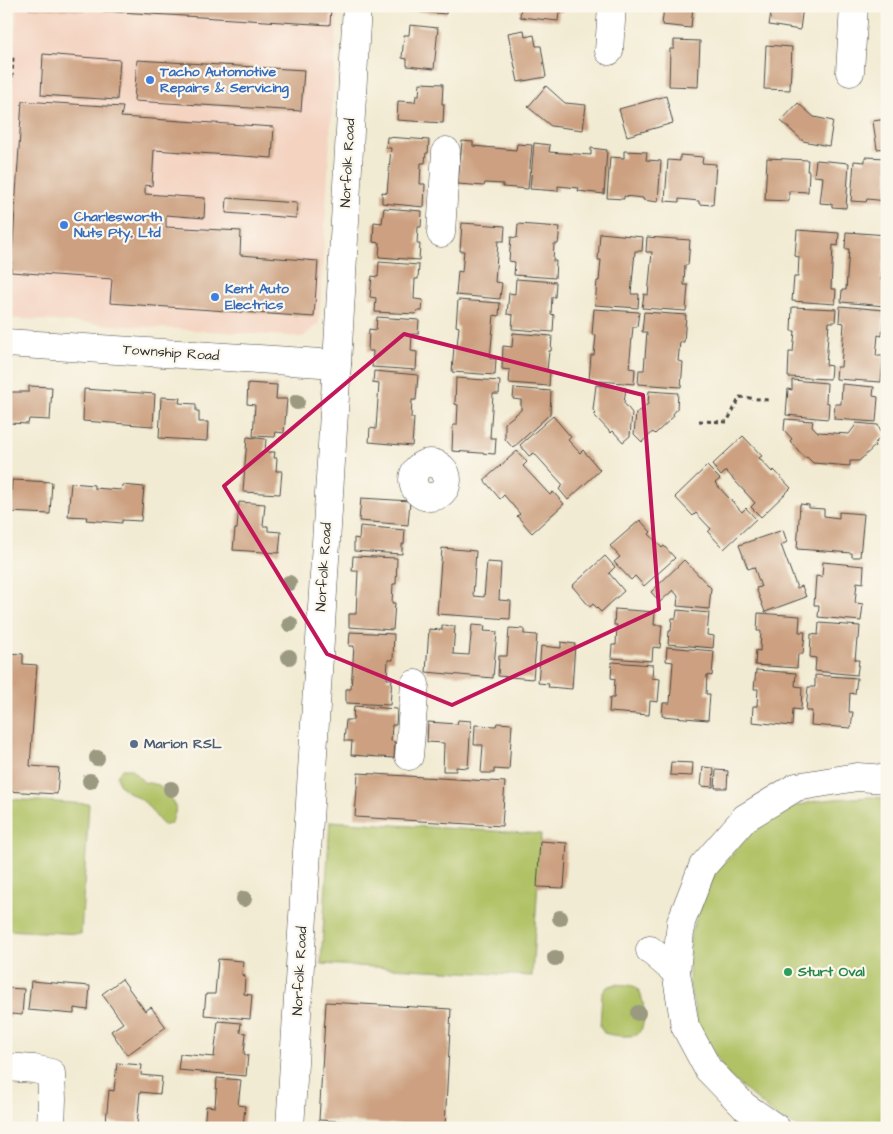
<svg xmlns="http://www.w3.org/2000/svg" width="893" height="1134" font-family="'Architects Daughter',sans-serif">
<rect width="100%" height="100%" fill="#fbf7ec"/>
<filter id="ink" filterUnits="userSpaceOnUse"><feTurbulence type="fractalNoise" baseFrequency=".02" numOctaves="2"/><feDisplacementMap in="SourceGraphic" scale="10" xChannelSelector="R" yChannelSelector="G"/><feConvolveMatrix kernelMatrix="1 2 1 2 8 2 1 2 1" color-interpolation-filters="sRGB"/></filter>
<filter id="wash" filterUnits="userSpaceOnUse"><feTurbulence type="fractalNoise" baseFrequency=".0096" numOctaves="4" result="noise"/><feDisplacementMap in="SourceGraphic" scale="20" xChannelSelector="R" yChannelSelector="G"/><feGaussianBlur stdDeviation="1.12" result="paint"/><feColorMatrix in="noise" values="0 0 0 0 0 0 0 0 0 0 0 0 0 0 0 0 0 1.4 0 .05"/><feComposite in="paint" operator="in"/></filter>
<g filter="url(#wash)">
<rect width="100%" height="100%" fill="#f2ebd3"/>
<polygon fill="#f4d3c1" points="17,6 338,6 319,323 303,337 6,318 6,170"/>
<g fill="#b1c266" stroke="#6e7648">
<path d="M122,769H131L144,782L159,785L170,796L176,809L172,822L165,826C156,819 152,809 144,802C137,795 127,794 121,786C118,783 118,780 117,775Z"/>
<polygon points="870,797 887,798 887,1128 802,1128 780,1120 728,1075 699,1030 689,983 690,936 706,892 715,874 727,859 756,826 778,814 796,806 816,801 835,799"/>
<polygon points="6,799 89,804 81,934 6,930"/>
<polygon points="330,821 541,834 532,976 321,964"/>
<path d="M616,984C622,985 630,984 635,987C645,993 645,1019 642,1028C641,1029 638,1034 637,1035C627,1037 614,1036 604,1033L600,1027L602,994L607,987Z"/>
</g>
<g id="blocks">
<g fill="#cca080">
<polygon points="30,6 86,6 86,11 29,8"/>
<polygon points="103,6 331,6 330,25 103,11"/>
<polygon points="402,6 446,6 446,14 401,10"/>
<polygon points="521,6 564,6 563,12 559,12 558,21 520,17"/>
<polygon points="664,6 693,6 691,28 662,25"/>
<polygon points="772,6 803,6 800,30 769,25"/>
<polygon points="410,25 438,28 434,69 407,66 407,59 402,58 404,35 409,35"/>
<polygon points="524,30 525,37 534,35 536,46 541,46 546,77 518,82 508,33"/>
<polygon points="674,40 700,41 698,87 669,86 670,49 674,49"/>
<polygon points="766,45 792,47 790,90 764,89"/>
<polygon points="43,54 120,60 117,100 41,95"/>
<polygon points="137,60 304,70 301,111 134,101"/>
<polygon points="420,83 443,84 442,104 444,104 443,123 397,120 398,101 415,102 416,96 419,96"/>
<polygon points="546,86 565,103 586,105 583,130 551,126 528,107"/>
<polygon points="666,96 673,123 627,136 619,109"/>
<polygon points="22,101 123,107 121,117 274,127 272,158 154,150 152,186 145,185 145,194 205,198 204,218 166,215 166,227 241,231 240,255 318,261 314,317 110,303 112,279 11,272"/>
<polygon points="798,103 814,117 833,121 829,146 803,141 781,121"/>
<polygon points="887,119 887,148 877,149 873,121"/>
<polygon points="387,137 429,140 428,153 426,153 425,163 421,163 420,184 425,184 424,207 382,203 382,192 387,193 391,148 386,148"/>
<polygon points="462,141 473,142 473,146 516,150 517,144 532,145 528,189 503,187 503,184 485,183 484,186 458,184"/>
<polygon points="534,143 550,145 549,152 591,155 591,148 607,150 604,194 578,191 579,188 558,186 558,191 530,189"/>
<polygon points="624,151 647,152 646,160 661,161 658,202 643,200 643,198 624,196 624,199 607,198 610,157 624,158"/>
<polygon points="680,155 703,157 702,163 716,164 713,205 699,204 699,201 679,199 679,202 665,201 668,160 680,161"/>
<polygon points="865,157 887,158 887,201 867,199 866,202 851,201 854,161 865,162"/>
<polygon points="767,158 808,160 807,171 809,171 808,192 789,191 789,201 765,200"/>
<polygon points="816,160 849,163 846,208 832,207 832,204 820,203 823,177 814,176"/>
<polygon points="227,198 297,203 296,218 226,213"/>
<polygon points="384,208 422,211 421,227 418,227 417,244 420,244 419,260 379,257 380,243 373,242 374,222 382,223"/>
<polygon points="462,223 505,226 504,241 498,241 495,282 502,283 500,299 456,295 458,271 462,272 464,251 460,251"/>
<polygon points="518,224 560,227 558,244 554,244 553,261 556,261 555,278 514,275 515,262 509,261 511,237 517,238"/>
<polygon points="797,230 839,233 838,246 833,245 831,289 836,289 835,304 792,301 794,277 798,277 799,257 795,256"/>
<polygon points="846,232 887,235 887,263 883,262 881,280 886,280 885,306 841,302 842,290 846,290 849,249 845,249"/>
<polygon points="600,233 643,237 642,251 635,251 631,294 639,294 638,308 595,305 597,281 599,281 601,260 598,260"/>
<polygon points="647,237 690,240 688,265 685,265 684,285 688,285 686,311 642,308 644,294 648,295 652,252 646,252"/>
<polygon points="379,262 419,265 418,279 415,279 414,299 423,300 422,311 417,311 416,314 375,312 376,298 370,297 372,276 378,277"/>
<polygon points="516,279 556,282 555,297 552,297 551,314 554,315 553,332 512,329 513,315 507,314 509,293 515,294"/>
<polygon points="458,300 500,303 499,316 494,315 490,359 496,359 495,375 452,372 454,346 457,346 459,327 456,326"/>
<polygon points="840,306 884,310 882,336 878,335 876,356 883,356 881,382 836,379 837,367 841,367 844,323 839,322"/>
<polygon points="792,307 836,309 835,322 829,322 826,365 831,366 830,379 788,377 789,352 793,352 795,331 791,331"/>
<polygon points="594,309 639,312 637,327 633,327 629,368 635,369 634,384 589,380 591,355 594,355 596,335 592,335"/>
<polygon points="644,312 686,315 684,342 680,342 678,361 683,362 681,387 638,384 639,370 644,370 647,332 642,332"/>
<polygon points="377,317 419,320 418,334 412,334 411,351 417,352 416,370 372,367 373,351 368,351 369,329 376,330"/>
<polygon points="513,333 552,336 551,351 549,351 547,370 550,371 549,386 509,383 510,370 502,369 503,346 512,347"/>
<polygon points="374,371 418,375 416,400 412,400 411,418 414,418 412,446 369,442 370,428 376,429 379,384 373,383"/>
<polygon points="456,378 500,381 499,394 493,394 490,438 496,438 495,454 452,451 453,425 457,425 458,405 455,404"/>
<polygon points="792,380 827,383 826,402 829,403 828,419 786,415 788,389 792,390"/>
<polygon points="248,383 277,385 276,399 287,399 284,433 276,432 275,437 253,436 255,405 247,404"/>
<polygon points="842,384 874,387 873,396 878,397 876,422 834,419 835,404 841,404"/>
<polygon points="596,385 626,388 624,403 632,413 630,436 623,442 613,431 611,433 594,415 596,414 593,410"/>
<polygon points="29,386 52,387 50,420 29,419 28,424 9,423 11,392 29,392"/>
<polygon points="514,388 551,391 550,414 513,448 505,439 505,423 521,410 521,400 513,399"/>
<polygon points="84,389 155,394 153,426 83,421"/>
<polygon points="649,391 678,393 677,409 673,414 674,416 655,434 653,432 642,442 634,434 636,413 648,404"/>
<polygon points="161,397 180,398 179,403 196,404 196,411 199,411 199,422 208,422 207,441 159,438"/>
<polygon points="553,416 571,437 568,440 580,453 583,450 600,470 568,500 559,489 563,485 534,453 529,456 520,445"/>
<polygon points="785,419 813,421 812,426 818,432 849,434 855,426 856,423 878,425 883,435 874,444 875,446 859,461 850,461 850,466 813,463 807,457 805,458 790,441 792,439 784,430"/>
<polygon points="743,436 762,456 759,458 772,472 774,470 791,488 761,517 751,507 755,503 726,471 721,476 712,465"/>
<polygon points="247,437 266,439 265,452 275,452 274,458 277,458 276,471 282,471 280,494 243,492"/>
<polygon points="517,451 527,462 523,466 550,495 553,492 564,504 532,533 517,516 520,514 504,495 500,499 484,480"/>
<polygon points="707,466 720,479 715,483 742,512 746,508 756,519 724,549 708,532 711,529 696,513 693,516 675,497"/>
<polygon points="12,480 52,482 50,514 10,512"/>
<polygon points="71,483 94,485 94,488 121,490 122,485 144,487 141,521 122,520 122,523 86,520 87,517 68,516"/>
<polygon points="361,498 410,501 408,525 359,521"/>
<polygon points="239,502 265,504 263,526 268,526 268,531 281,532 279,553 233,550 235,529 237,529"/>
<polygon points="800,504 809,505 809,508 824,509 824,516 839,518 839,512 864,514 860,557 852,557 852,553 797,549"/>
<polygon points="640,520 651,532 649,534 662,548 664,546 675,558 644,586 635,576 631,580 614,562 620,557 610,546"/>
<polygon points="360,526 405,530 404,544 402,544 402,554 354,551 354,538 359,539"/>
<polygon points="783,530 787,542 781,545 797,588 802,586 806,597 765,612 756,588 761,587 754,567 748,569 739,545"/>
<polygon points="442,548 476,551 473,596 484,597 487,562 501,563 499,600 511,601 510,619 437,614"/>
<polygon points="353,556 397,558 396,584 393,584 392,603 395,603 393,630 349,627 349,614 356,614 358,571 352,571"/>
<polygon points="605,556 615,567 609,573 624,591 601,612 593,604 590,607 572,586"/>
<polygon points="684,560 711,588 709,609 677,606 678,596 673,590 660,602 651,592"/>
<polygon points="823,562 864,566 863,583 857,582 855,603 863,604 861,621 818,617 819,605 814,605 816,576 822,577"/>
<polygon points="615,609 655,612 654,625 662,625 660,648 653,647 652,661 611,658 612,645 616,645 617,625 614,625"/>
<polygon points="677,610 709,613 707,635 714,636 713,648 668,644 669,631 671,631 672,618 676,618"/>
<polygon points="758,613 800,616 799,632 805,632 803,654 798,654 797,668 755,665 756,650 760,651 761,631 757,631"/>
<polygon points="819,623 860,626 859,639 857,639 855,660 859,660 857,675 815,671 816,658 810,657 811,634 818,635"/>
<polygon points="442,625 455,626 453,654 469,655 472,625 485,626 484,631 497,632 493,678 426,672 429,629 442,630"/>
<polygon points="509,628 524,629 524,634 537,635 533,679 498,676 499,656 507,656"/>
<polygon points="350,632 394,634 393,660 388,660 387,679 392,679 390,705 346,703 346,689 351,689 354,646 349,646"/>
<polygon points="561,642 575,644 572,689 548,687 549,684 538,683 541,646 561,648"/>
<polygon points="667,647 714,651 712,676 707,675 706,694 710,694 708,720 662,716 663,703 670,703 673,662 666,661"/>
<polygon points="6,653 23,654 23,664 37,665 30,766 59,768 57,794 6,791"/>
<polygon points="612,662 653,665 652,678 660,679 658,702 650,701 649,715 609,712 610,698 614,698 615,679 611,678"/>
<polygon points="756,670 796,673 795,686 802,687 801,710 793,709 792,726 752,722 753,706 757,706 758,689 754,689"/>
<polygon points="815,675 857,678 855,694 850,693 849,712 853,712 851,728 811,725 812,711 806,711 808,687 815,687"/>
<polygon points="354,706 397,709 396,725 392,725 391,741 395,742 394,758 351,755 352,741 344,741 346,720 353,720"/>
<polygon points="458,720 471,721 468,768 456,767 456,771 443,771 444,743 427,742 428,722 457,724"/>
<polygon points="497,723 512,724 509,770 494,769 494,773 481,773 483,745 474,745 475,725 496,726"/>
<polygon points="671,762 693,763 692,776 670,775"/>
<polygon points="703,767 714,768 713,787 701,786"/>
<polygon points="716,770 728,771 727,788 715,788"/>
<polygon points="358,773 505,782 502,826 355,817"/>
<polygon points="540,841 567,843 564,888 537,887"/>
<polygon points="218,959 243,961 242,975 245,976 244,994 252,995 250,1019 204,1015 206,994 215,994"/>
<polygon points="122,979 145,1011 151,1007 166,1027 127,1055 111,1031 123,1023 102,994"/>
<polygon points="31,981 90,986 88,1010 74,1008 74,1014 28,1010"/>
<polygon points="6,988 24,989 22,1015 11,1014 10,1018 6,1018"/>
<polygon points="326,1002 451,1009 445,1127 319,1120"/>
<polygon points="218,1021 241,1023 240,1032 246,1033 244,1054 248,1055 246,1076 178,1070 180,1054 214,1057"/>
<polygon points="117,1063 142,1065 141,1075 162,1077 160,1094 140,1092 137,1125 106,1122 109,1090 114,1091"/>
<polygon points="217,1078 241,1080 238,1105 245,1106 243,1128 204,1128 206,1106 215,1107"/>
</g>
</g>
</g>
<g filter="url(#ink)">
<use href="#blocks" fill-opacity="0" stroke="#494844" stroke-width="1"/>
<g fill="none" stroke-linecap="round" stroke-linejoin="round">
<g stroke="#494844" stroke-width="29">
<g id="minor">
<polyline points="609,51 612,6"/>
<polyline points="850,72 854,6"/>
<polyline points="441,233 446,151"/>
<polyline points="6,343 337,364"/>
<circle cx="430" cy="480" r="17"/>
<polyline points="409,756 415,684"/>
<polyline points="650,950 676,972"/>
<polyline points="6,1067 34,1069 51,1073 52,1099 51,1128"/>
<polyline points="290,1128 337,364 357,6"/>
<polyline points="776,1128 744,1106 708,1069 685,1026 676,972 681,922 703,866 745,818 796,787 857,777 887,779"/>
</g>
</g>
<g stroke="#494844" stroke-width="3" stroke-dasharray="4 4" stroke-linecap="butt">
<polyline points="6,55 13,57 6,196"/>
<polyline points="699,421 727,422 740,397 768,400"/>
</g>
<use href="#minor" stroke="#fff" stroke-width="28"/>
</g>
<g fill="#9b9a80">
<circle cx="297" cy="402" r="8"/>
<circle cx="289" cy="583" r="8"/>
<circle cx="290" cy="624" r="8"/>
<circle cx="289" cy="657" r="8"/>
<circle cx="97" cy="758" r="8"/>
<circle cx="90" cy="781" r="8"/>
<circle cx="171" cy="789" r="8"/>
<circle cx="244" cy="899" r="8"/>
<circle cx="560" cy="918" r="8"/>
<circle cx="555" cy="958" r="8"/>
<circle cx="638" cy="1013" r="8"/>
</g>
</g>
<path fill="none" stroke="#c2185b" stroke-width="4" stroke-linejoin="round" d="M404,334L643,395L659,609L452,705L327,654L224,486Z"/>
<g fill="#3f7fe0" stroke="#fbf7ec" stroke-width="2">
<circle cx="150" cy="80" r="5"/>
<circle cx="64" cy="225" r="5"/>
<circle cx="215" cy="297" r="5"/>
</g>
<circle fill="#5c6f8a" stroke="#fbf7ec" stroke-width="2" cx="134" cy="744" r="5"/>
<circle fill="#2e9e5b" stroke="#fbf7ec" stroke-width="2" cx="788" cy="972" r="5"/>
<g text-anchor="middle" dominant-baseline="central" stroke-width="4.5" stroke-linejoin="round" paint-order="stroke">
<g font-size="14" font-weight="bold" fill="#366cbe" stroke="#fbf7ec" text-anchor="start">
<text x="160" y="72">Tacho Automotive<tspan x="160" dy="16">Repairs &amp; Servicing</tspan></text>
<text x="74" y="217">Charlesworth<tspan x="74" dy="16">Nuts Pty. Ltd</tspan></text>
<text x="225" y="289">Kent Auto<tspan x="225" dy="16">Electrics</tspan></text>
</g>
<g font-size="14" fill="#2b2b2b" stroke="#fbf7ec">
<text transform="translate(348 163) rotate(-87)">Norfolk Road</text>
<text transform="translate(171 353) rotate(4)">Township Road</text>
<text transform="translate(324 567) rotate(-86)">Norfolk Road</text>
<text transform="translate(300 971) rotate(-87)">Norfolk Road</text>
</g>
<g font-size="14" font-weight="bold" fill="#4e5e75" stroke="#fbf7ec" text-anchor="start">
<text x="144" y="744">Marion RSL</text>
</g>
<g font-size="14" font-weight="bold" fill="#27864d" stroke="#fbf7ec" text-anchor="start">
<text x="798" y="972">Sturt Oval</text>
</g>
</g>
<rect width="893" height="1134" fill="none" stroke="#fbf7ec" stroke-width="25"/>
</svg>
